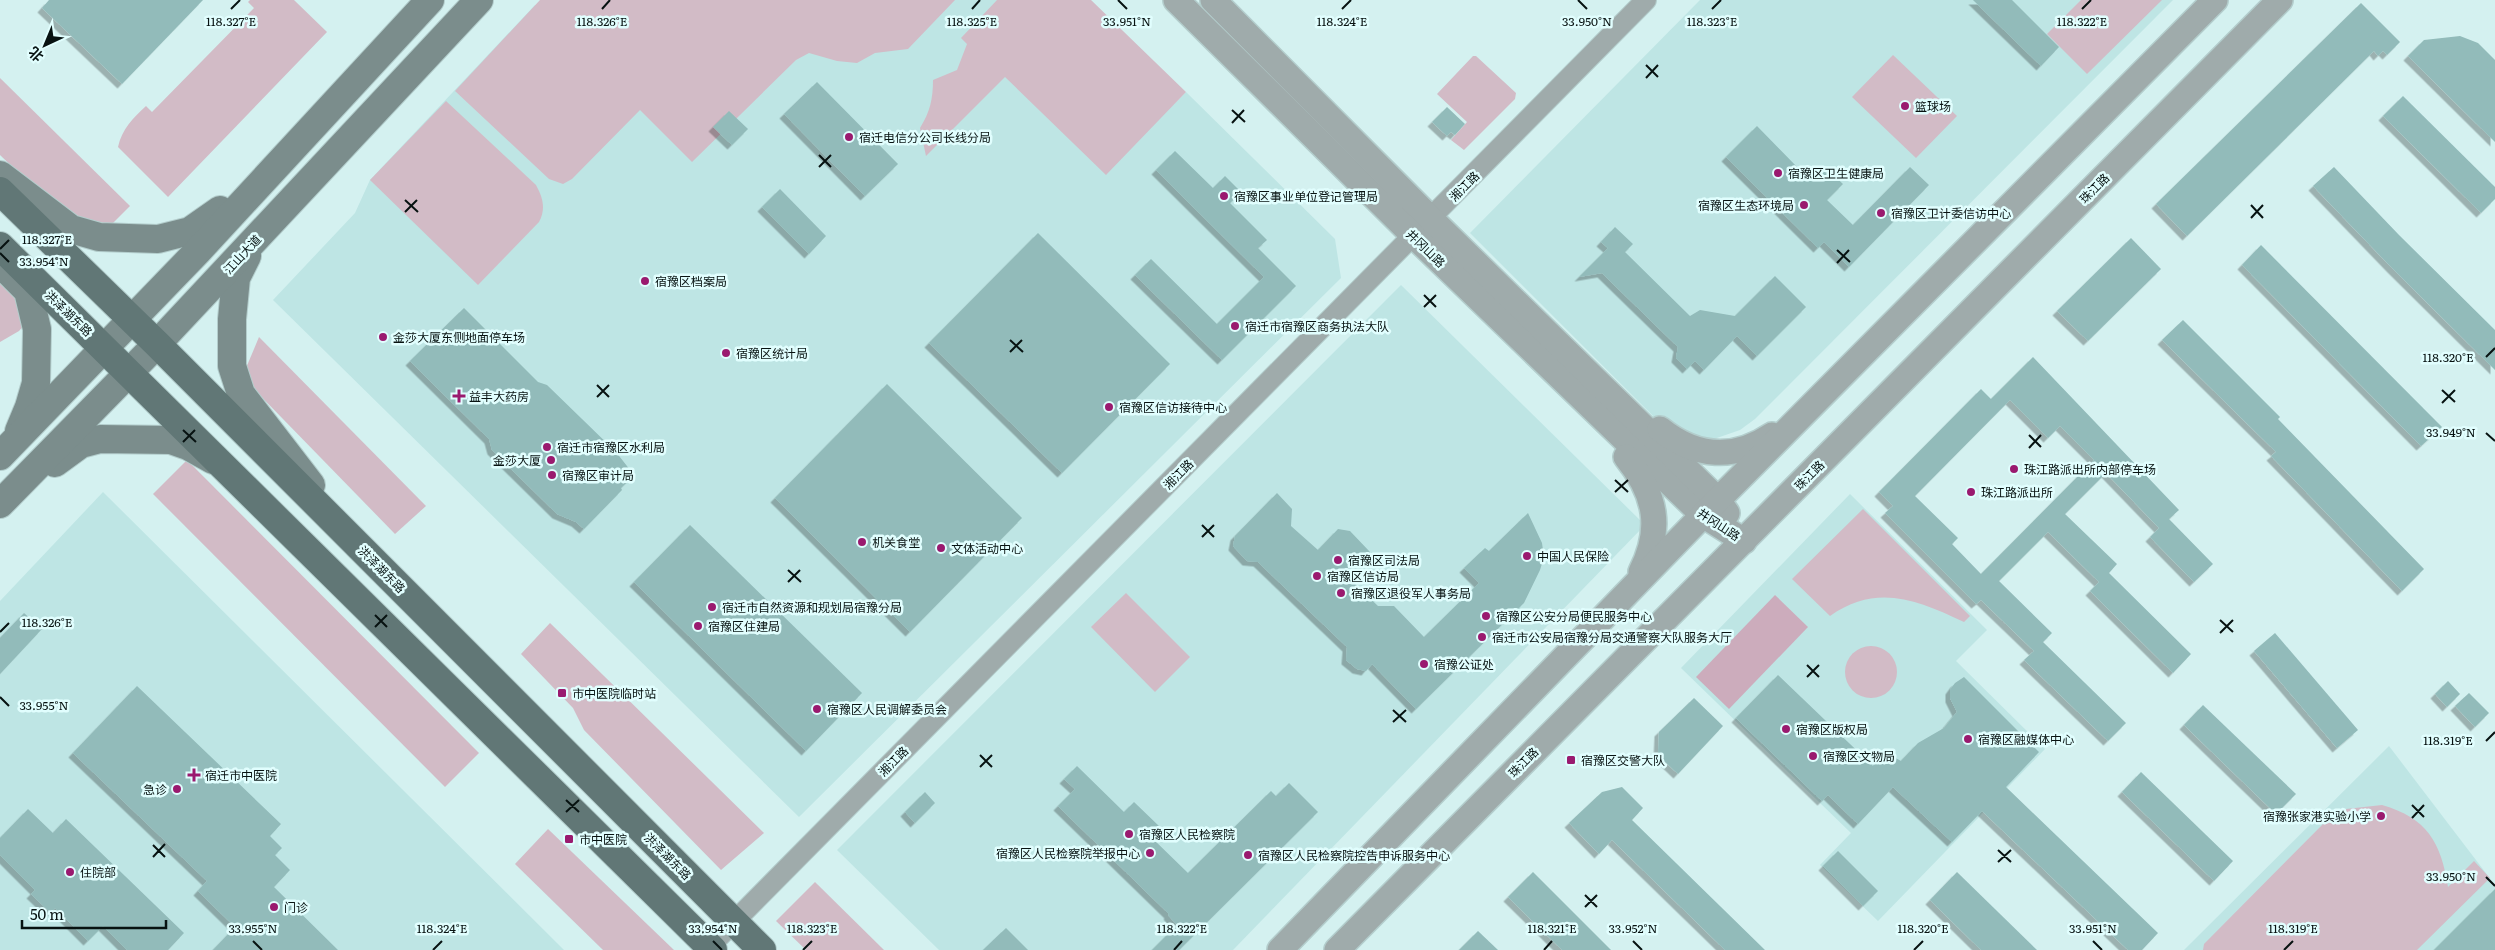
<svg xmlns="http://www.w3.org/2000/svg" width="2495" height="950" font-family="Literata,'Noto Sans SC',serif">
<defs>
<filter id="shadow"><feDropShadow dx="-4.5" dy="4.5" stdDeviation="0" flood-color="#0004"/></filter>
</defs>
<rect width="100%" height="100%" fill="#d4f1f0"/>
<g fill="#bee5e4">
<polygon points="648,0 1062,0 1171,107 1186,92 1335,239 1341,278 799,817 273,300 355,213 370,180 535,5"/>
<polygon points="1700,0 2173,0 1755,419 1740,430 1711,440 1668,431 1470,233"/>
<polygon points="1401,285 1645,525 1233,950 939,950 837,850"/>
<polygon points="103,492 564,950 0,950 0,601"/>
<polygon points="1850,494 1987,630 1956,661 2045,749 1878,921 1820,865 1851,833 1681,668"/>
<polygon points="2389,746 2495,885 2495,950 2184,950"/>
</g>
<g fill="#d2bbc6">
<path d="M250,0H294L327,32L168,197L118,147C122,129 133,118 146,106L152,112L254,8L248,2Z"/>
<polygon points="540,0 955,0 908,49 875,53 857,63 837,61 809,53 796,60 692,162 640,110 572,179 563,184 549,179 455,91"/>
<path d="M997,0H1091L1186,92L1106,175L1005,77L926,156L920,128C930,112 933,99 933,80L957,70L967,44L961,38Z"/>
<polygon points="2081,0 2162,0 2087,74 2047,34"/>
<polygon points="1893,55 1957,116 1916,158 1852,97"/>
<polygon points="1473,56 1476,56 1516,93 1515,99 1464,150 1451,140 1467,122 1437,94"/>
<polygon points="0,78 130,206 107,229 93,230 47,200 0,155"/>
<path d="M446,101L536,185C543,198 546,209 539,222L478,285L370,180Z"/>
<polygon points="0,272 20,292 25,324 19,331 0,342"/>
<polygon points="259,337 426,506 395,534 249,384 246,368"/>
<polygon points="187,460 479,753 445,787 153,494"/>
<path d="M1863,509L1970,616L1964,622C1917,600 1877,583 1830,616L1792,579Z"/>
<polygon points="1126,593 1190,657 1155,692 1091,627"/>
<polygon points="550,623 764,833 721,870 584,730 573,708 521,654"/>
<circle cx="1871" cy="672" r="26"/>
<path d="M2382,805C2427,818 2441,842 2448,887L2474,861L2490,878L2417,950H2203L2204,944L2332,815L2346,809Z"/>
<polygon points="548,829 674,950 603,950 515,864"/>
<polygon points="815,882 884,950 806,950 776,921"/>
</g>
<polygon fill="#ccacbc" points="1775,595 1808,627 1729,709 1696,677"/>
<g fill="#92bbba" fill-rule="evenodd" filter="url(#shadow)">
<polygon points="49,0 203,0 122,84 42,8"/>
<polygon points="1973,0 2012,0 2059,47 2041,66"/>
<polygon points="2361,3 2400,42 2387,55 2383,51 2378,56 2374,51 2187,236 2156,204"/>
<polygon points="2460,36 2478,43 2495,60 2495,142 2408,56 2424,40"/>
<polygon points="817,82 898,164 865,196 784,114"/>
<polygon points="2403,96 2495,187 2495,199 2481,213 2383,116"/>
<polygon points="1447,107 1465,124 1455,135 1451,132 1447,136 1432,122"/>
<polygon points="729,111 748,129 732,145 713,127"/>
<polygon points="1757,126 1800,170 1802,168 1815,181 1827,169 1843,184 1827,200 1853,225 1910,167 1929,185 1849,267 1824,242 1818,248 1726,157"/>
<polygon points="1175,151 1213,188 1225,176 1241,192 1230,203 1267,240 1258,248 1296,286 1222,360 1135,275 1151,259 1217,324 1264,277 1156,170"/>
<polygon points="2334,167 2399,235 2495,330 2495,370 2392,268 2313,186"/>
<polygon points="780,189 826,236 809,254 762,207"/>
<polygon points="1615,227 1633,244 1625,252 1690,316 1700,310 1735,316 1775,276 1806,307 1757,356 1737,336 1704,370 1695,361 1687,369 1676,358 1678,347 1602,273 1579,277 1608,248 1601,242"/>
<polygon points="1038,233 1170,364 1062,473 929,343"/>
<polygon points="2131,238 2161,269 2088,341 2057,311"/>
<polygon points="2261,245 2442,427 2421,446 2242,265"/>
<polygon points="464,308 538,382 547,385 616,452 634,475 621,488 622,490 584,529 576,522 557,514 492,450 489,439 410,361"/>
<polygon points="2183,320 2280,417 2278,419 2424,569 2402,591 2271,456 2276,452 2162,340"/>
<path d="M2033,357L2179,510L2169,519L2213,564L2194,582L2150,537L2159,528L2106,473L2065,514L2117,564L2109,573L2191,654L2173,673L2090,591L2099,582L2048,532L1999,581L2052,633L2043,642L2126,723L2108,741L2024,660L2034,651L1981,600L1976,604L1885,513L1893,506L1879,492L1981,389L1991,399ZM2010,400L2048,438L2060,426L2094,460L1981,574L1952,544L1958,538L1915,496Z"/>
<polygon points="887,384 1022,518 910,632 775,498"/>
<polygon points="1277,493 1292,509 1291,526 1318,550 1338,529 1350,531 1370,552 1370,560 1351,580 1378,606 1394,606 1424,637 1479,583 1464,568 1485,548 1489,551 1528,513 1542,543 1544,557 1540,570 1524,603 1416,709 1372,664 1366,671 1357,669 1346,660 1347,647 1258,562 1247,561 1233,546 1235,536"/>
<polygon points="690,525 862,693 806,751 634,582"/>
<polygon points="24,613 42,629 0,674 0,638"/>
<polygon points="2275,633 2358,730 2337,748 2254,651"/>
<polygon points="1778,675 1873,766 1883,755 1892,756 1901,761 1918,743 1944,728 1957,712 1950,698 1950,690 1955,683 1964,677 2039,752 2006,787 2158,933 2142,950 2128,950 1982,811 1952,842 1893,787 1858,824 1828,795 1822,801 1736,718"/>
<polygon points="2448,681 2460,694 2447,707 2435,694"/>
<polygon points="137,686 281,824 270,836 282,848 275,855 290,870 274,887 338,950 213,950 235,927 198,891 207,881 73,753"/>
<polygon points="2469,693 2489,713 2475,727 2455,706"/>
<polygon points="1694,698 1723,726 1678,774 1658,755 1659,732"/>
<polygon points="2203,705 2296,794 2276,814 2184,725"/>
<polygon points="1077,766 1124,812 1134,802 1160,827 1151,837 1188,873 1271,791 1276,796 1289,783 1318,812 1179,950 1152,950 1177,925 1168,915 1169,914 1058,806 1075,789 1064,779"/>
<polygon points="2141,772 2233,861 2214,881 2122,792"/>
<polygon points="1622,787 1643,808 1632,820 1765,950 1725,950 1612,840 1599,854 1569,823 1602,792"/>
<polygon points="925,792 935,803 915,823 905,812"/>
<polygon points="28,809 53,833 66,819 184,933 168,950 127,950 103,926 88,941 55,908 51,913 31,894 35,890 0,855 0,838"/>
<polygon points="1838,851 1878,891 1863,906 1823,866"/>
<polygon points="1533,872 1611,950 1562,950 1508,897"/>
<polygon points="1957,872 2037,950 1981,950 1930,900"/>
<polygon points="2495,889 2495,950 2434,950"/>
<polygon points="1006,928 1028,950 983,950"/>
<polygon points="1478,931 1498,950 1459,950"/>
</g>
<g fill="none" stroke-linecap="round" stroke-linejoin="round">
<g stroke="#b3cdcc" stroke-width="22">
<polyline id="minor" points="710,946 1646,0"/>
</g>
<g stroke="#b3cdcc" stroke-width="28">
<g id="tertiary">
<polyline points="1176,0 1414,236 1703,515 1744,541"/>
<polyline points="1213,0 1431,219 1718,500 1727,513"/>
<path d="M1660,429C1696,458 1735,460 1772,435"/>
<path d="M1626,457C1656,494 1663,529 1641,572"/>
<polyline points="1280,950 1703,515 2215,0"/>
<polyline points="1337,950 2280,0"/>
</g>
</g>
<g stroke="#b3cdcc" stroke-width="30">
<g id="secondary">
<polyline points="0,175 71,229 99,237 158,239 190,231 220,210"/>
<polyline points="247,256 236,278 232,319 232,366 241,394 311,485"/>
<polyline points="3,266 28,291 37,329 36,383 29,407 19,431"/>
<polyline points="0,456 198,251 430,0"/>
<polyline points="55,463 81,444 100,439 171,440 188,446 213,460"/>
<polyline points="0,504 157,344 479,0"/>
</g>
</g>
<g stroke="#b3cdcc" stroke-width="30">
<g id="primary">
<polyline points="0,191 157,344 762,950"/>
<polyline points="0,246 713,950"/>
</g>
</g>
<use href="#minor" stroke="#9fabab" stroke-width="20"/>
<use href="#tertiary" stroke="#9fabab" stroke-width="25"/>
<use href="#secondary" stroke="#7b8d8c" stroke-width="28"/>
<use href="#primary" stroke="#617776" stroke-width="28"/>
</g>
<path fill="none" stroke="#071211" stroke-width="2" d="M1118,0L1127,9M1578,0L1587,9M231,9L240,0M602,9L610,0M972,9L980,0M1342,9L1351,0M1712,9L1721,0M2082,9L2091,0M1646,65L1658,77M1646,78L1658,65M1232,110L1245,122M1232,123L1244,110M819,155L831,167M819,167L831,155M405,200L418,212M2251,205L2263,218M405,212L417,200M2251,218L2263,205M0,249L9,240M1837,250L1850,262M0,253L9,262M1837,263L1849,250M1424,295L1436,307M1424,307L1436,295M1010,340L1023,352M1010,352L1022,340M2486,357L2495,348M597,385L609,397M2442,390L2455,402M597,397L609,385M2442,403L2455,390M183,430L196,442M2486,433L2495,441M2029,435L2041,447M183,442L195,430M2029,448L2041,435M1615,480L1628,492M1615,492L1628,480M1202,525L1214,537M1202,537L1214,525M788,570L801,582M788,582L800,570M375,615L387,627M2220,620L2233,632M375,627L387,615M0,632L9,623M2220,633L2233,620M1807,665L1819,677M1807,677L1819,665M0,697L9,706M1393,710L1406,722M1393,722L1406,710M2486,741L2495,732M980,755L992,767M980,767L992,755M566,800L579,812M2412,805L2424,817M566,812L579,800M2412,818L2424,805M153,845L165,857M1998,850L2011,862M153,857L165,844M1998,862L2011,850M2486,877L2495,886M1585,895L1597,907M1585,907L1597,895M253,941L262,950M713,941L722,950M1633,941L1642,950M2093,941L2102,950M433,950L442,941M803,950L812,941M1174,950L1182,941M1544,950L1552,941M1914,950L1923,941M2284,950L2293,941"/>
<g fill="#9a1a6f" stroke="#e1fefe" stroke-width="2">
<circle cx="1905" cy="106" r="5"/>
<circle cx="849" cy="137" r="5"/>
<circle cx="1778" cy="173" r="5"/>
<circle cx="1224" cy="196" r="5"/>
<circle cx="1804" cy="205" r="5"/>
<circle cx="1881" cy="213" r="5"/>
<circle cx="645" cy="281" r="5"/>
<circle cx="1235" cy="326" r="5"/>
<circle cx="383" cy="337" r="5"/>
<circle cx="726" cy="353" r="5"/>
<path d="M456.5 388.5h5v5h5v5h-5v5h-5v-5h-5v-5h5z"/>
<circle cx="1109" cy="407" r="5"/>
<circle cx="547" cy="447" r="5"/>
<circle cx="551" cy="460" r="5"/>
<circle cx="2014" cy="469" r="5"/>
<circle cx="552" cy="475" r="5"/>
<circle cx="1971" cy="492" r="5"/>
<circle cx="862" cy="542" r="5"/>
<circle cx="941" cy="548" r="5"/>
<circle cx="1527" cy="556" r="5"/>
<circle cx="1338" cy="560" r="5"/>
<circle cx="1317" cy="576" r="5"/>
<circle cx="1341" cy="593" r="5"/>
<circle cx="712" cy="607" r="5"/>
<circle cx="1486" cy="616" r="5"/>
<circle cx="698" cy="626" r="5"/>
<circle cx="1482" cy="637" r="5"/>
<circle cx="1424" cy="664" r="5"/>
<rect x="557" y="688" width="10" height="10" rx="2.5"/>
<circle cx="817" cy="709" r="5"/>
<circle cx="1786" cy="729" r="5"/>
<circle cx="1968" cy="739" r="5"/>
<circle cx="1813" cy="756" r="5"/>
<rect x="1566" y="755" width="10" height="10" rx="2.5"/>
<path d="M191.5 767.5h5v5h5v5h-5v5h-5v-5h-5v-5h5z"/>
<circle cx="177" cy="789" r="5"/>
<circle cx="2381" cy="816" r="5"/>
<circle cx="1129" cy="834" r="5"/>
<rect x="564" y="834" width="10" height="10" rx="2.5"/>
<circle cx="1150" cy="853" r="5"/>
<circle cx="1248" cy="855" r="5"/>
<circle cx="70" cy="872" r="5"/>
<circle cx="274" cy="907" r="5"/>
</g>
<g text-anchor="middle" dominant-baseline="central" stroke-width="5" stroke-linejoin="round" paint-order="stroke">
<g font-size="12" fill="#071211" stroke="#e1fefe" text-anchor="start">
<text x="1915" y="106">篮球场</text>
<text x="859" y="137">宿迁电信分公司长线分局</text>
<text x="1788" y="173">宿豫区卫生健康局</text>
<text x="1234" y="196">宿豫区事业单位登记管理局</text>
<text x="1794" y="205" text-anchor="end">宿豫区生态环境局</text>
<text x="1891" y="213">宿豫区卫计委信访中心</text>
<text x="655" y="281">宿豫区档案局</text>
<text x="1245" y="326">宿迁市宿豫区商务执法大队</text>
<text x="393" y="337">金莎大厦东侧地面停车场</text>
<text x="736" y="353">宿豫区统计局</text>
<text x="469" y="396">益丰大药房</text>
<text x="1119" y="407">宿豫区信访接待中心</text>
<text x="557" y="447">宿迁市宿豫区水利局</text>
<text x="541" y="460" text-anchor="end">金莎大厦</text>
<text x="2024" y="469">珠江路派出所内部停车场</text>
<text x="562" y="475">宿豫区审计局</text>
<text x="1981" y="492">珠江路派出所</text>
<text x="872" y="542">机关食堂</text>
<text x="951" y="548">文体活动中心</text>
<text x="1537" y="556">中国人民保险</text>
<text x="1348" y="560">宿豫区司法局</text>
<text x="1327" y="576">宿豫区信访局</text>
<text x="1351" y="593">宿豫区退役军人事务局</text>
<text x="722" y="607">宿迁市自然资源和规划局宿豫分局</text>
<text x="1496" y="616">宿豫区公安分局便民服务中心</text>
<text x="708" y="626">宿豫区住建局</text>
<text x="1492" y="637">宿迁市公安局宿豫分局交通警察大队服务大厅</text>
<text x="1434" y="664">宿豫公证处</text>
<text x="572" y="693">市中医院临时站</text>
<text x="827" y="709">宿豫区人民调解委员会</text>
<text x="1796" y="729">宿豫区版权局</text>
<text x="1978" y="739">宿豫区融媒体中心</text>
<text x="1823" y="756">宿豫区文物局</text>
<text x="1581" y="760">宿豫区交警大队</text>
<text x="205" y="775">宿迁市中医院</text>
<text x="167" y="789" text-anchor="end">急诊</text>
<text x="2371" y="816" text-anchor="end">宿豫张家港实验小学</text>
<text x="1139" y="834">宿豫区人民检察院</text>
<text x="579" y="839">市中医院</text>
<text x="1140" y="853" text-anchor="end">宿豫区人民检察院举报中心</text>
<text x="1258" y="855">宿豫区人民检察院控告申诉服务中心</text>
<text x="80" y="872">住院部</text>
<text x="284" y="907">门诊</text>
</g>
<g font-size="12" fill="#071211" stroke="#e1fefe">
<text transform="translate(1464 186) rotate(-45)">湘江路</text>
<text transform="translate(2094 188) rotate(-45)">珠江路</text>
<text transform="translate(1426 248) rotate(44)">井冈山路</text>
<text transform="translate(242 254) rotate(-47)">江山大道</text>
<text transform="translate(69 313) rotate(44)">洪泽湖东路</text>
<text transform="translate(1178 474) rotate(-45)">湘江路</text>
<text transform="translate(1809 475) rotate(-45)">珠江路</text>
<text transform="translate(1719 524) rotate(33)">井冈山路</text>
<text transform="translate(382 569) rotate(45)">洪泽湖东路</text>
<text transform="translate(893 761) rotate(-45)">湘江路</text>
<text transform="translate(1523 762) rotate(-45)">珠江路</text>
<text transform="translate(668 856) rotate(45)">洪泽湖东路</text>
</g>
</g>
<g font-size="12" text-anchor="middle" fill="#071211" stroke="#e1fefe" stroke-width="5" stroke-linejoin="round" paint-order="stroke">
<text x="1127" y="26">33.951°N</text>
<text x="1587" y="26">33.950°N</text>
<text x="972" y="26">118.325°E</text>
<text x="1712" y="26">118.323°E</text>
<text x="231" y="26">118.327°E</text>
<text x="602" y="26">118.326°E</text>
<text x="1342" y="26">118.324°E</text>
<text x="2082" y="26">118.322°E</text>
<text x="47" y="244">118.327°E</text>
<text x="44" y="266">33.954°N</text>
<text x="2448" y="362">118.320°E</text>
<text x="2451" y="437">33.949°N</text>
<text x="47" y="627">118.326°E</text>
<text x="44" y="710">33.955°N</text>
<text x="2448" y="745">118.319°E</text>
<text x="2451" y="881">33.950°N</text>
<text x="442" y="933">118.324°E</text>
<text x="812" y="933">118.323°E</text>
<text x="1182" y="933">118.322°E</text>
<text x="1552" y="933">118.321°E</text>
<text x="1923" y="933">118.320°E</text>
<text x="2293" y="933">118.319°E</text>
<text x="253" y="933">33.955°N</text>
<text x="713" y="933">33.954°N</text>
<text x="1633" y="933">33.952°N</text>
<text x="2093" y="933">33.951°N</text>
</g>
<g transform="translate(45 45) rotate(224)" stroke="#e1fefe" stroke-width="4" paint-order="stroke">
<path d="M0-4L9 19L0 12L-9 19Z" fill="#071211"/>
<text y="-8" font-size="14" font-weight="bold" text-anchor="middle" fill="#071211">北</text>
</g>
<path d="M22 920v8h144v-8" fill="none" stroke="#071211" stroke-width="2.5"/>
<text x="30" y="920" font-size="15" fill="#071211" stroke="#e1fefe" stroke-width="4" paint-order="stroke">50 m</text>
</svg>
